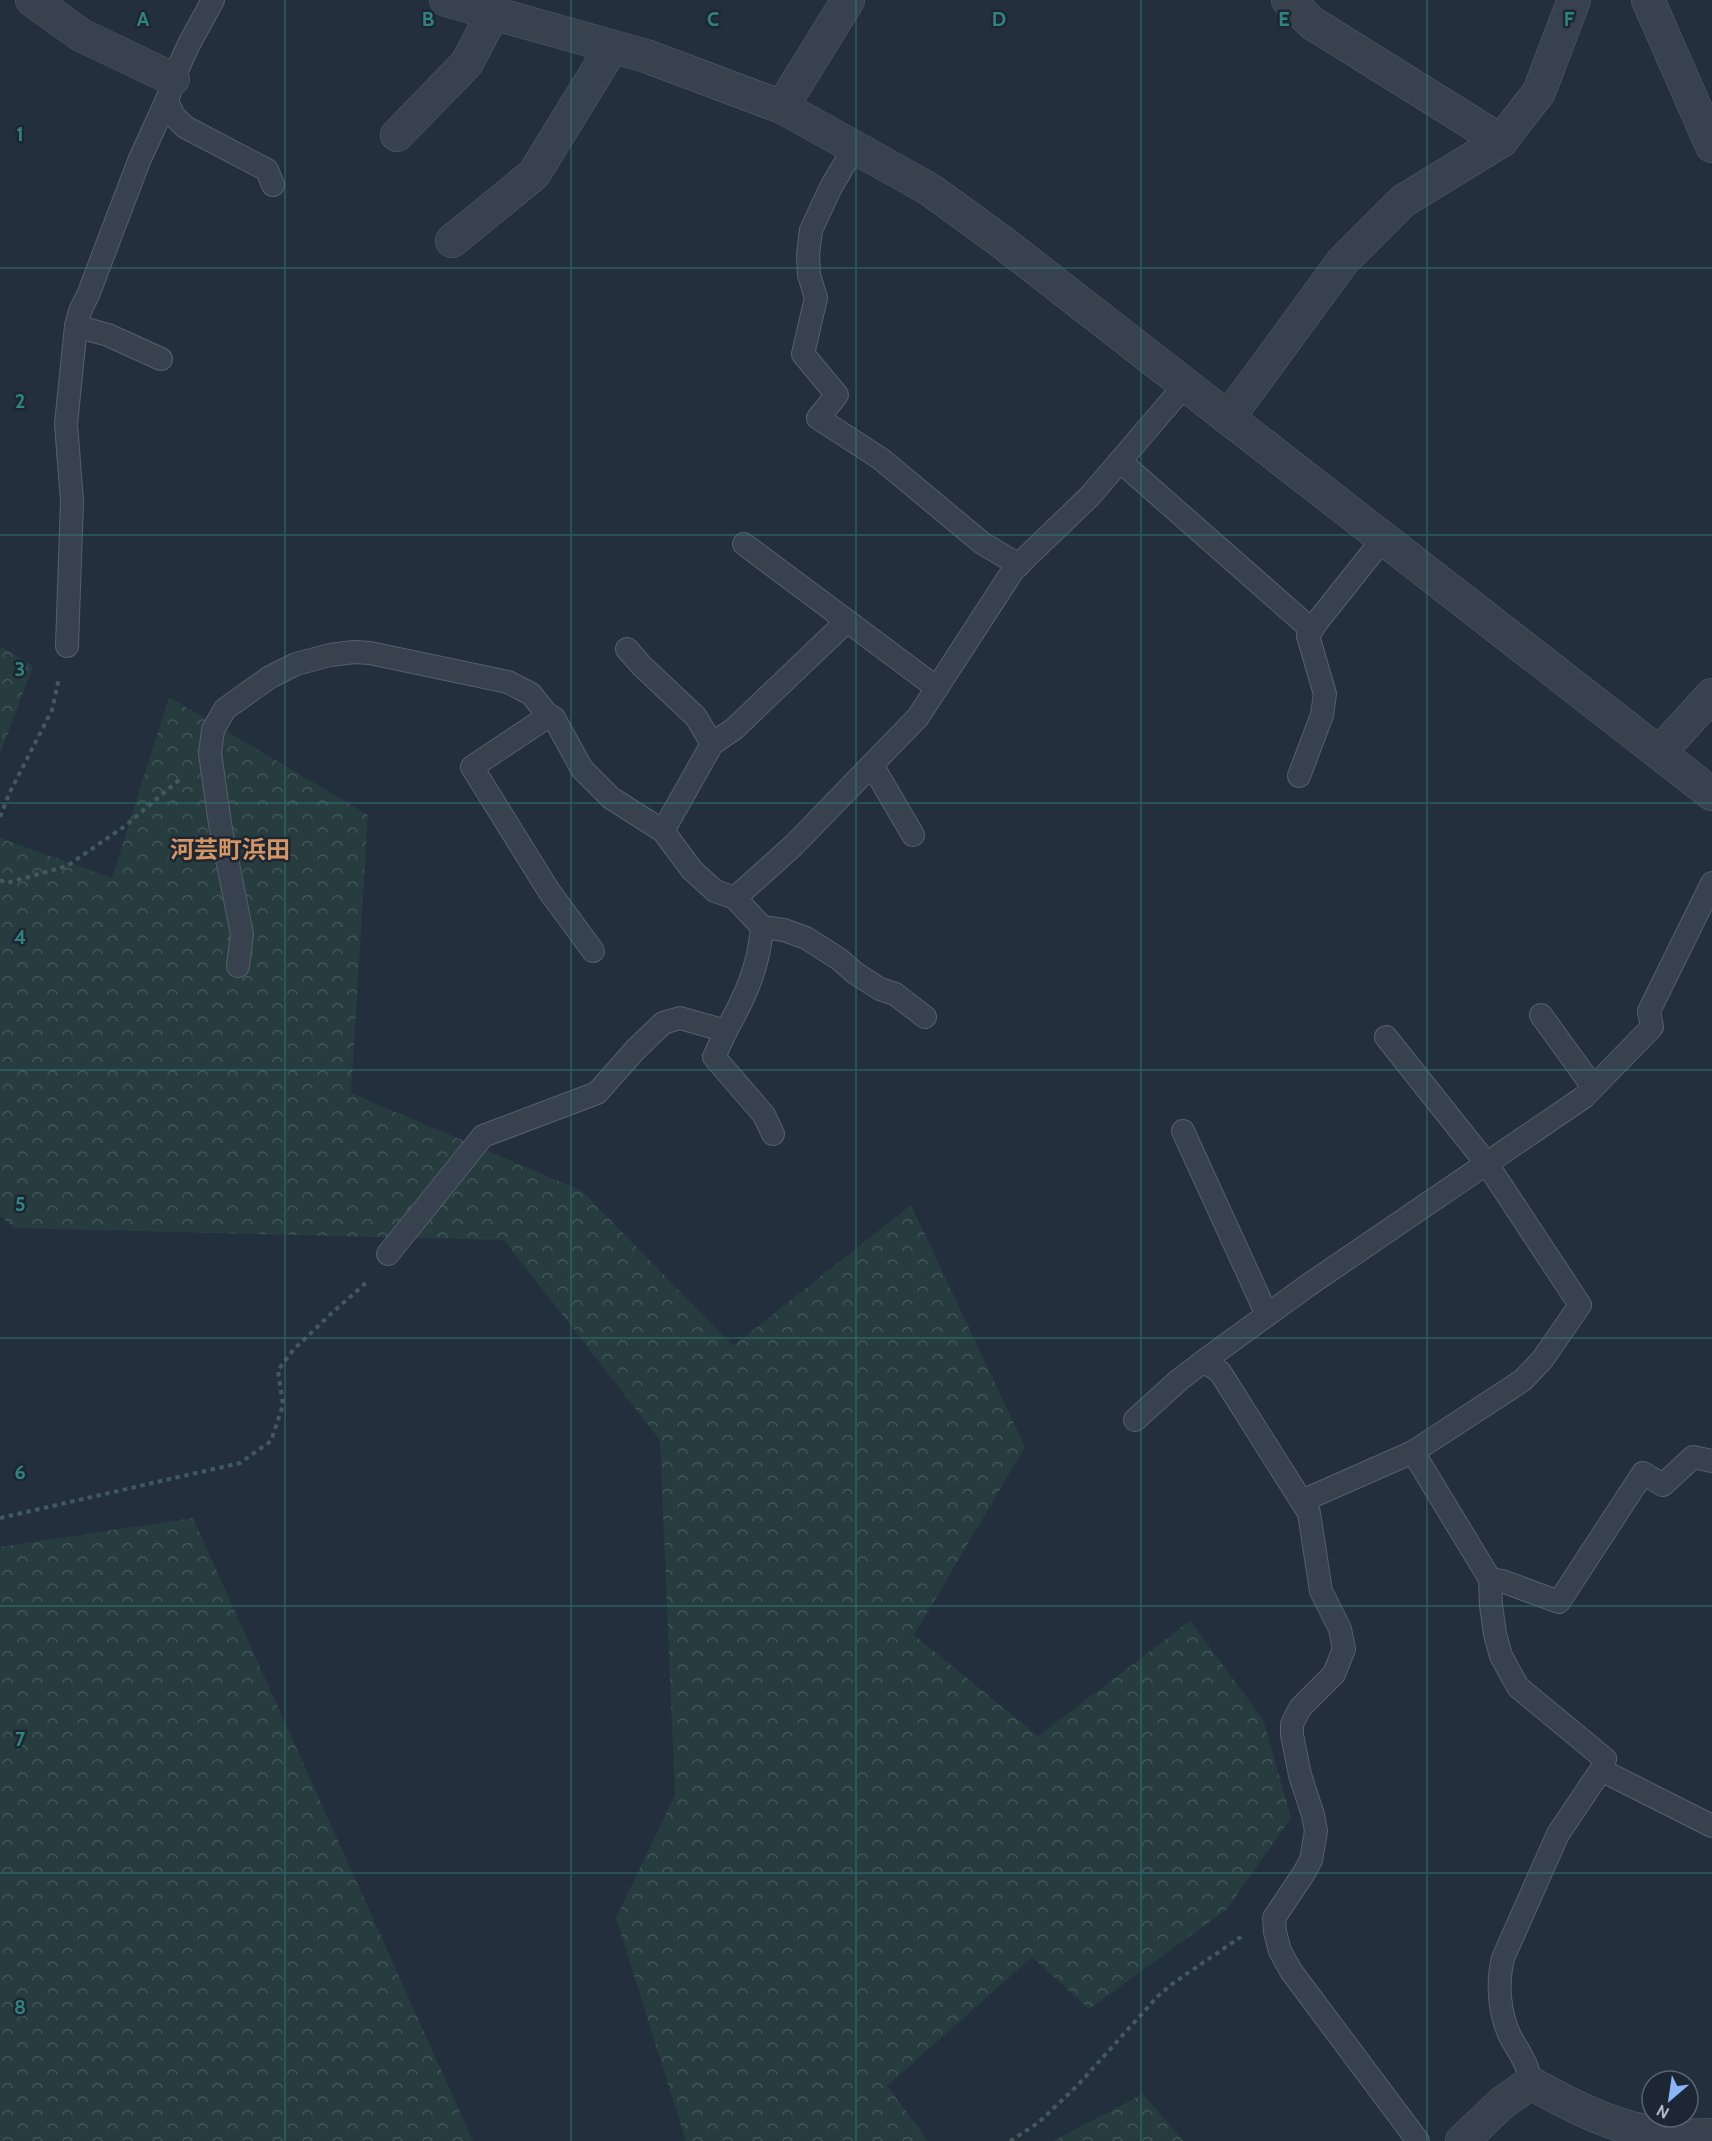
<svg xmlns="http://www.w3.org/2000/svg" width="1712" height="2141" font-family="Cabin,'Noto Sans JP',sans-serif">
<defs>
<pattern id="forest-crowns" width="20" height="18" patternUnits="userSpaceOnUse" patternTransform="scale(1.5)"><rect width="20" height="18" fill="#263c3f"/><path d="M2 6a3 3 0 1 1 6 0M12 15a3 3 0 1 1 6 0" fill="none" stroke="#435659"/></pattern>
</defs>
<rect width="100%" height="100%" fill="#242f3e"/>
<g fill="url(#forest-crowns)">
<polygon points="0,646 33,666 0,754"/>
<polygon points="169,697 368,815 351,1093 582,1191 733,1346 911,1205 1025,1447 914,1635 1038,1736 1190,1621 1263,1719 1291,1818 1226,1910 1089,2009 1032,1957 887,2086 928,2141 686,2141 616,1918 675,1795 660,1440 504,1240 14,1228 0,1216 0,838 112,878"/>
<polygon points="193,1518 473,2141 0,2141 0,1547"/>
<polygon points="1143,2094 1183,2141 1053,2141"/>
</g>
<g fill="none" stroke-linecap="round" stroke-linejoin="round">
<g stroke="#565f6c" stroke-width="24">
<g id="service">
<polyline points="167,101 174,116 185,127 267,170 273,185"/>
<polyline points="854,148 831,187 811,230 808,255 809,275 816,298 803,354 837,395 818,418 881,459 982,543 1019,565"/>
<polyline points="76,326 108,335 161,359"/>
<polyline points="1120,461 1312,630"/>
<polyline points="744,544 937,688"/>
<polyline points="67,646 72,501 66,424 76,326 80,311 88,295 139,161 169,95 173,79 189,44 213,0"/>
<polyline points="627,649 641,665 696,717 712,744"/>
<polyline points="547,714 541,721 472,767 549,891 593,951"/>
<polyline points="872,765 913,835"/>
<polyline points="1299,776 1322,715 1325,694 1308,636 1317,622 1383,539"/>
<polyline points="663,831 712,744 734,729 847,621"/>
<polyline points="762,927 784,930 806,938 839,959 855,973 880,989 895,994 925,1017"/>
<polyline points="238,966 242,934 220,824 210,753 213,730 225,709 270,677 296,664 330,655 354,652 370,653 508,682 531,694 547,714 554,718 582,769 611,798 663,831 692,870 715,891 735,898"/>
<polyline points="1541,1015 1593,1087"/>
<polyline points="726,1031 714,1057 764,1115 773,1134"/>
<polyline points="1183,1131 1267,1315"/>
<path d="M388,1254L483,1136L597,1093L636,1049L663,1023L680,1018L726,1031C745,997 759,967 762,927L735,898L794,845L918,717L1014,569L1090,496L1185,385"/>
<polyline points="1204,1361 1220,1372 1309,1513 1321,1591 1340,1629 1344,1649 1334,1674 1300,1708 1292,1724 1292,1735 1300,1775 1313,1815 1316,1831 1311,1860 1304,1873 1274,1918 1275,1932 1280,1951 1291,1971 1418,2141"/>
<polyline points="1135,1420 1179,1380 1208,1358 1307,1286 1584,1097 1652,1027 1649,1011 1712,883"/>
<path d="M1413,1452L1490,1579L1491,1605L1495,1634L1501,1656L1518,1687L1605,1759L1601,1770L1558,1834L1503,1958C1497,1982 1499,2013 1510,2036C1518,2051 1530,2066 1530,2083"/>
<polyline points="1302,1501 1413,1452 1523,1380 1542,1360 1580,1305 1487,1164 1386,1037"/>
<polyline points="1490,1579 1502,1581 1559,1602 1643,1473 1663,1485 1693,1457 1712,1461"/>
<polyline points="1601,1770 1712,1826"/>
</g>
</g>
<g stroke="#565f6c" stroke-width="34">
<g id="minor">
<polyline points="32,0 81,35 173,79"/>
<polyline points="1288,0 1312,23 1501,141"/>
<polyline points="1648,0 1712,146"/>
<polyline points="782,107 848,0"/>
<polyline points="397,135 467,63 493,13"/>
<polyline points="452,241 534,174 612,47"/>
<polyline points="1228,418 1343,261 1403,201 1501,141 1539,92 1574,0"/>
<polyline points="1660,752 1712,695"/>
<path d="M1462,2141L1502,2103L1530,2083C1591,2116 1639,2141 1712,2135"/>
</g>
</g>
<g stroke="#565f6c" stroke-width="34">
<polyline id="tertiary" points="446,0 646,56 782,107 929,189 1002,242 1712,794"/>
</g>
<g stroke="#44595c" stroke-width="4" stroke-dasharray="4.5 4.5" stroke-linecap="butt">
<polyline points="0,817 10,792 52,710 59,678"/>
<polyline points="0,880 7,883 67,866 125,826 180,779"/>
<polyline points="0,1518 240,1463 271,1441 283,1405 278,1370 294,1349 333,1312 368,1281"/>
<polyline points="1010,2141 1038,2123 1077,2086 1158,1996 1172,1984 1242,1936"/>
</g>
<use href="#service" stroke="#38414e" stroke-width="22"/>
<use href="#minor" stroke="#38414e" stroke-width="33"/>
<use href="#tertiary" stroke="#38414e" stroke-width="33"/>
</g>
<path fill="none" stroke="#308480" stroke-width="1.5" stroke-opacity="0.55" d="M285,0V2141M571,0V2141M856,0V2141M1141,0V2141M1427,0V2141M0,268H1712M0,535H1712M0,803H1712M0,1070H1712M0,1338H1712M0,1606H1712M0,1873H1712"/>
<g text-anchor="middle" dominant-baseline="central" stroke-width="5" stroke-linejoin="round" paint-order="stroke">
<g font-size="24" font-weight="bold" fill="#d59563" stroke="#1d2633">
<text x="230" y="849">河芸町浜田</text>
</g>
</g>
<g font-size="20" text-anchor="middle" font-weight="bold" fill="#308480" stroke="#1d2633" stroke-width="5" stroke-linejoin="round" paint-order="stroke">
<text x="143" y="26">A</text>
<text x="428" y="26">B</text>
<text x="713" y="26">C</text>
<text x="999" y="26">D</text>
<text x="1284" y="26">E</text>
<text x="1569" y="26">F</text>
<text x="20" y="141">1</text>
<text x="20" y="408">2</text>
<text x="20" y="676">3</text>
<text x="20" y="944">4</text>
<text x="20" y="1211">5</text>
<text x="20" y="1479">6</text>
<text x="20" y="1746">7</text>
<text x="20" y="2014">8</text>
</g>
<g transform="translate(1670 2099) rotate(209)"><circle r="28" fill="#1d2633" stroke="#59626f" stroke-width="1.5"/>
<path d="M0-4.5L10 22L0 15L-10 22Z" fill="#8ab4f8"/>
<text y="-9" font-size="16" font-weight="bold" text-anchor="middle" fill="#b4bcc9">N</text>
</g>
</svg>
